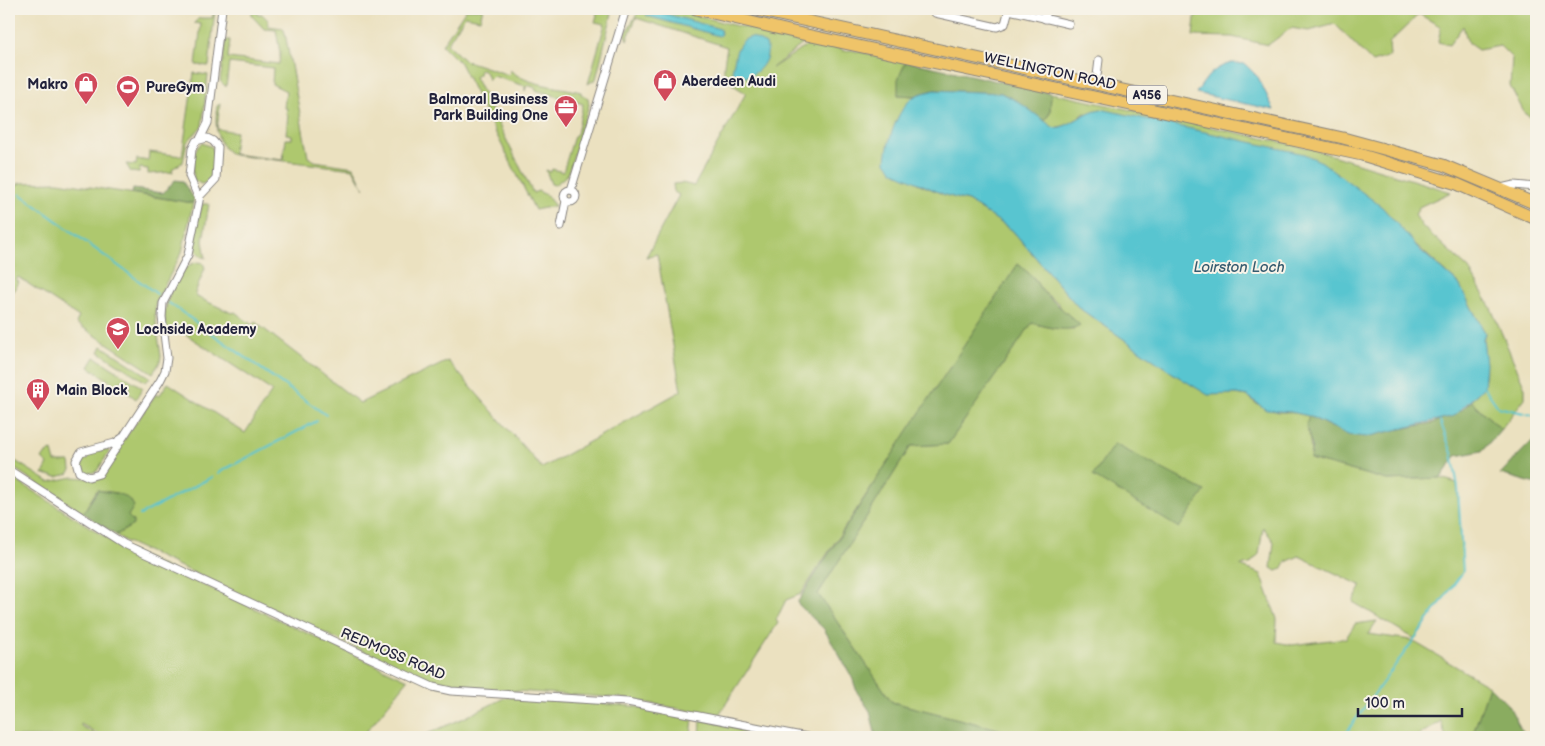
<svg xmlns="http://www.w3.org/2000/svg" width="1545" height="746" font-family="'Balsamiq Sans',sans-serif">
<rect width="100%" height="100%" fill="#f7f3e8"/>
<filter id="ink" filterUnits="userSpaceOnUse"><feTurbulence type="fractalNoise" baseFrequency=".02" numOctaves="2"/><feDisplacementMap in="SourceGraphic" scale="10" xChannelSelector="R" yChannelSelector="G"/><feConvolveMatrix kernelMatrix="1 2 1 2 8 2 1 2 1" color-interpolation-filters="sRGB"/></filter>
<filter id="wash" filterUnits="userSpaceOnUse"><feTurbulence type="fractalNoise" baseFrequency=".0096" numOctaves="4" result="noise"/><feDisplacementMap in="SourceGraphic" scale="20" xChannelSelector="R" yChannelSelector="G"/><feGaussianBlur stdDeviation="1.12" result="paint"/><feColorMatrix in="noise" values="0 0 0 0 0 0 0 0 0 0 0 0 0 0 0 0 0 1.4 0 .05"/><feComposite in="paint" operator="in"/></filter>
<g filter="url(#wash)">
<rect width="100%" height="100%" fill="#ebe1c0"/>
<g fill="#aec86e" stroke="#687554">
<polygon points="215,9 209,66 196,65 201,24 194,23 199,18 212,18"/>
<path d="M252,9H257V14H262L268,20V26L283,28L285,33L308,157L314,161L354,167L364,189L353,169L233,155C215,145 215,124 217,106L220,104L217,129L236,132L233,154L283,160L286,139H292V135L286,134L288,114H286L287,108H284L286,91L272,84L273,68L229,63L226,87L220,81L226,40H230L228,58L279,64L280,53L276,30L264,29L252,16Z"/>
<path d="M466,9H483L480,19L465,16L447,44L464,60L509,75L510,70C528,86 558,86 581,92V94L588,98L589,105L568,174L555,185L551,184L546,170L551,172L552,169L563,172L574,136L577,134L583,104L535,90L536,88L527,85L525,91V86L493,76L489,80L484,70L480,69L479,74L475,77L533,193L538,191L546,195L555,206L535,210L460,63L442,45Z"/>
<polygon points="595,9 613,9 596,79 588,84 605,24 595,22 597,15"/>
<path d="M640,9H673L737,26L805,39L804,43L772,68L806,46L808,41L841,48L843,51L851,50L906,61L898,95L915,96L898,117L917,183L945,195L968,201L1012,230L1079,308L1174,374L1208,394H1236L1248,396L1255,403L1278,412H1291L1309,416C1305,433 1313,441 1310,459L1387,480L1441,478L1457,483L1463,572L1415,639L1353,602L1362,586L1299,556L1286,562L1282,569L1277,571L1271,568L1274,542L1263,527L1259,554L1250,564L1240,566L1261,574L1277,619L1276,642L1292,645L1346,638L1355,624L1377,621L1368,634L1411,640L1489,686L1472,737H1446L1441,721L1416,737H1029L892,702L818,594L911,446L948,444L1032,323L1052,328L1074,329L1058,303L1042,291L1033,277L1018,264L801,594L786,600L776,620L778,623L718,716L621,698L439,686L125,541L116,535L133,525L128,516L132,502L117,493L97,490L83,513L9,465V457L49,482L73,477L97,479L156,394L159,396L168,383L245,433L272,391L176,328L171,334C152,320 180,254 203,263L205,268L195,293L197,297L232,313L235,312L252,325L255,322L360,403L448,361L542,468L681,391L657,254L646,257L679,195L674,192L673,184L682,183L694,186L746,93C720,78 722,75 727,47L636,18L627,40L625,34Z"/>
<polygon points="1196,9 1536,9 1536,120 1525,114 1510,86 1512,58 1500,46 1478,50 1468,43 1463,26 1449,45 1438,42 1441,27 1419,14 1389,43 1390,56 1372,62 1335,24 1309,31 1291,28 1268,45 1232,37 1193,36"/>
<polygon points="194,73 208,75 202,126 187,142 183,162 172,169 173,172 148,174 148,169 140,168 139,173 131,172 126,164 136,165 137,159 148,161 149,152 182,156"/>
<path d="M1051,93L1309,148L1451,192L1419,207L1415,215L1422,226L1469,269L1491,308L1525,388V398L1501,429L1471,401C1499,371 1477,362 1485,333L1459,284L1337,173L1085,113L1068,125L1054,128L1044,122L1050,112Z"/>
<path d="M202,143L212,147C216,158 215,182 201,184L194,180C192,169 192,149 202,143Z"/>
<polygon points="58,182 193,203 182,252 156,302 155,315 161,356 160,362 153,373 76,323 79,317 18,277 16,280 19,282 9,297 9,184 18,185 19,183"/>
<path d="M202,204H209L203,241L206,258C184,252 199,219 202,204Z"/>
<polygon points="102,346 150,377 146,382 99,352"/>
<polygon points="95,357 143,388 136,399 127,392 130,387 121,381 117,386 89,367"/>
<polygon points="107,449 109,452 97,471 88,474 82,471 80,461 84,455"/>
<polygon points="52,451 55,462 70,462 71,470 68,474 57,477 43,474 48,464 42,459 46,453"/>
<polygon points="9,476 118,545 408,680 362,737 104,737 81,724 81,726 100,737 9,737"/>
<polygon points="506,697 631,706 693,718 691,737 420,737 464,718"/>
<polygon points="701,719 790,737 700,737"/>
</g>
<g fill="#8aac61" stroke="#56674e">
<polygon points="906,61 1051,93 1050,112 1044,122 1019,102 1001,93 934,90 915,96 898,95 898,79"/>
<polygon points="175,180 182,181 194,198 193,203 132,193 133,189 163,193"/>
<path d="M1018,264L1033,277L1042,291L1080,325C1066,334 1046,326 1032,323L948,444L911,446L818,594L892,702L1029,737H876L870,711L857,692L852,677L824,629L797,603L907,432Z"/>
<polygon points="1471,401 1501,429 1482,451 1456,456 1441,478 1387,480 1310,459 1312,446 1306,426 1309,416 1331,427 1400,429 1433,423 1462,410"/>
<polygon points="1536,437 1536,484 1500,474"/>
<polygon points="1114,444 1205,491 1179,528 1093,476"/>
<path d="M98,490C109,494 125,490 134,506L128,516L133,521V525L116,535L83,513Z"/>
<polygon points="1489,686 1509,706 1525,737 1472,737"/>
</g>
<g fill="#59c5d0" stroke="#3e7486">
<polygon points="649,9 720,29 721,34 719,36 647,16 646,12"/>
<path d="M752,37L766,44C772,61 756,78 738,78L732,71C736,57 735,40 752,37Z"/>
<path d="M1232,63L1245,64L1258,77L1274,110L1196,93C1207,77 1212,68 1232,63Z"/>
<path d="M934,90L1001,93L1019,102L1054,128C1072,127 1083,111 1101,109L1304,154L1322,162L1382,207L1420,250L1459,284L1485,333L1483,339L1486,364L1484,387L1454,416L1366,437L1348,435L1309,416L1291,412L1266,410L1248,396L1236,394L1208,395L1174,374L1079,308L1012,230L968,201L945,195L894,172L886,162C887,142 897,108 915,96C920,93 929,92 934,90Z"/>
</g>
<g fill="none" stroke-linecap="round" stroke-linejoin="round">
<g stroke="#59c5d0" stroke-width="2">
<polyline points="20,194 157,294"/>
<polyline points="169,303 326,415"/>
<polyline points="1484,387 1498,407 1536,416"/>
<polyline points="218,473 317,421"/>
<polyline points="140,515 212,477"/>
<polyline points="1343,737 1463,572 1458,487 1452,453 1440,421"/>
</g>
</g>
</g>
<g filter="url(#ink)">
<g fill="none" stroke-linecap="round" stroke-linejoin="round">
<g stroke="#86827e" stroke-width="9">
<g id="street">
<polyline points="934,9 935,13 997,27 1005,24 1009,9"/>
<polyline points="1009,10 1069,24"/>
<polyline points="1045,19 1047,9"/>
<polyline points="1096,84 1099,60"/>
<polyline points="200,139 208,123 222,9"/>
<polyline points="1501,188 1514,185 1536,187"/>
<circle cx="570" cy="196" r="6"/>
<polyline points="571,190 626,9"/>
<polyline points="561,226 566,201"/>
<polyline points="122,438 115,443 81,452 76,461 79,472 89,477 99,474 160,381 165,371 167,358 162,317 163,303 188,255 200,196 216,179 218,147 213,141 207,138 196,141 192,149 189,176 199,199"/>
<polyline points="9,470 124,544 433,687 451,691 627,702 807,737"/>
</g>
</g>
<g stroke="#86827e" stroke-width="13">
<g id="primary">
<polyline points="696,9 793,32 1362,155 1457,184 1536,219"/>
<polyline points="752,9 1343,138 1443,165 1536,204"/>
</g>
</g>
<use href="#street" stroke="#fff" stroke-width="7"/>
<use href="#primary" stroke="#efc469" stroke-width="11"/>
</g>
</g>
<defs>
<g id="shop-pin" transform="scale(1.25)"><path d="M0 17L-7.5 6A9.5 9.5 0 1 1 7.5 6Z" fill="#d1495b" stroke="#f7f3e8"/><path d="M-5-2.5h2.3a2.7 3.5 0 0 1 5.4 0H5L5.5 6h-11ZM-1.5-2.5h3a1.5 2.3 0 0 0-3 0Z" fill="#fff"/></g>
<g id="stadium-pin" transform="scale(1.25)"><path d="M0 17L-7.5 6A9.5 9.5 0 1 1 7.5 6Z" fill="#d1495b" stroke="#f7f3e8"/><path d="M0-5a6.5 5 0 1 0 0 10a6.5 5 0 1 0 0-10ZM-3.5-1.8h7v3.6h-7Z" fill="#fff"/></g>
<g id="office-pin" transform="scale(1.25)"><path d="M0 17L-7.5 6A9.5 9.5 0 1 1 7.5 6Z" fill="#d1495b" stroke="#f7f3e8"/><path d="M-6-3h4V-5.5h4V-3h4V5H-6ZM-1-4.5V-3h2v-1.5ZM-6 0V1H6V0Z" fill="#fff"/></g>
<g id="school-pin" transform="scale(1.25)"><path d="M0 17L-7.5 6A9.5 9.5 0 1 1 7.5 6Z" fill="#d1495b" stroke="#f7f3e8"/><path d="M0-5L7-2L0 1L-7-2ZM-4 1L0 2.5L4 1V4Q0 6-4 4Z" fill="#fff"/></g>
<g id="building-pin" transform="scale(1.25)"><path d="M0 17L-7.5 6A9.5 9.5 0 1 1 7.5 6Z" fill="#d1495b" stroke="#f7f3e8"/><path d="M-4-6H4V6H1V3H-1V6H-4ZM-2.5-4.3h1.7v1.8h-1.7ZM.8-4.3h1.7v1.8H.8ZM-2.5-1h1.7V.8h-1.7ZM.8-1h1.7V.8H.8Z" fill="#fff"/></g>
</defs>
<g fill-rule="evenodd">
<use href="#shop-pin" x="665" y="81"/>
<use href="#shop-pin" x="86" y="84"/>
<use href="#stadium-pin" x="128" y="87"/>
<use href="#office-pin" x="566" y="107"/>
<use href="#school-pin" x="118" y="329"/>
<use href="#building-pin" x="38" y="390"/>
</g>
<g text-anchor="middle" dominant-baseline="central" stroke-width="4" stroke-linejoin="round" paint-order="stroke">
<rect fill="#f7f3e8" stroke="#62616f" stroke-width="1" x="1127" y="85.5" width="40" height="19" rx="4"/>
<g font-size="12" font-weight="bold" fill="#22223b">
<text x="1147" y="95">A956</text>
</g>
<g font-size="14" fill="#22223b" stroke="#f7f3e8">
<text transform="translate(1050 71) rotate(12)">WELLINGTON ROAD</text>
<text transform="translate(393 654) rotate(23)">REDMOSS ROAD</text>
</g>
<g font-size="14" font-weight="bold" fill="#22223b" stroke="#f7f3e8" text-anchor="start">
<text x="682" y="81">Aberdeen Audi</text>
<text x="68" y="84" text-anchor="end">Makro</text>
<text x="146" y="87">PureGym</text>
<text x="548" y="99" text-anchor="end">Balmoral Business<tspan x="548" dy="16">Park Building One</tspan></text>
<text x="136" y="329">Lochside Academy</text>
<text x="56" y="390">Main Block</text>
</g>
<g font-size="15" font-style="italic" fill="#355b6f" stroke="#f7f3e8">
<text x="1239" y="267">Loirston Loch</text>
</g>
</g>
<rect width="1545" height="746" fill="none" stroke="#f7f3e8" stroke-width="30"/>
<path d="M1358 708v8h104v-8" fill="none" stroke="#22223b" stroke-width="2.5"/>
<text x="1365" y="708" font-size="15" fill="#22223b" stroke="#f7f3e8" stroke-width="4" paint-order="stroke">100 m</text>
</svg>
